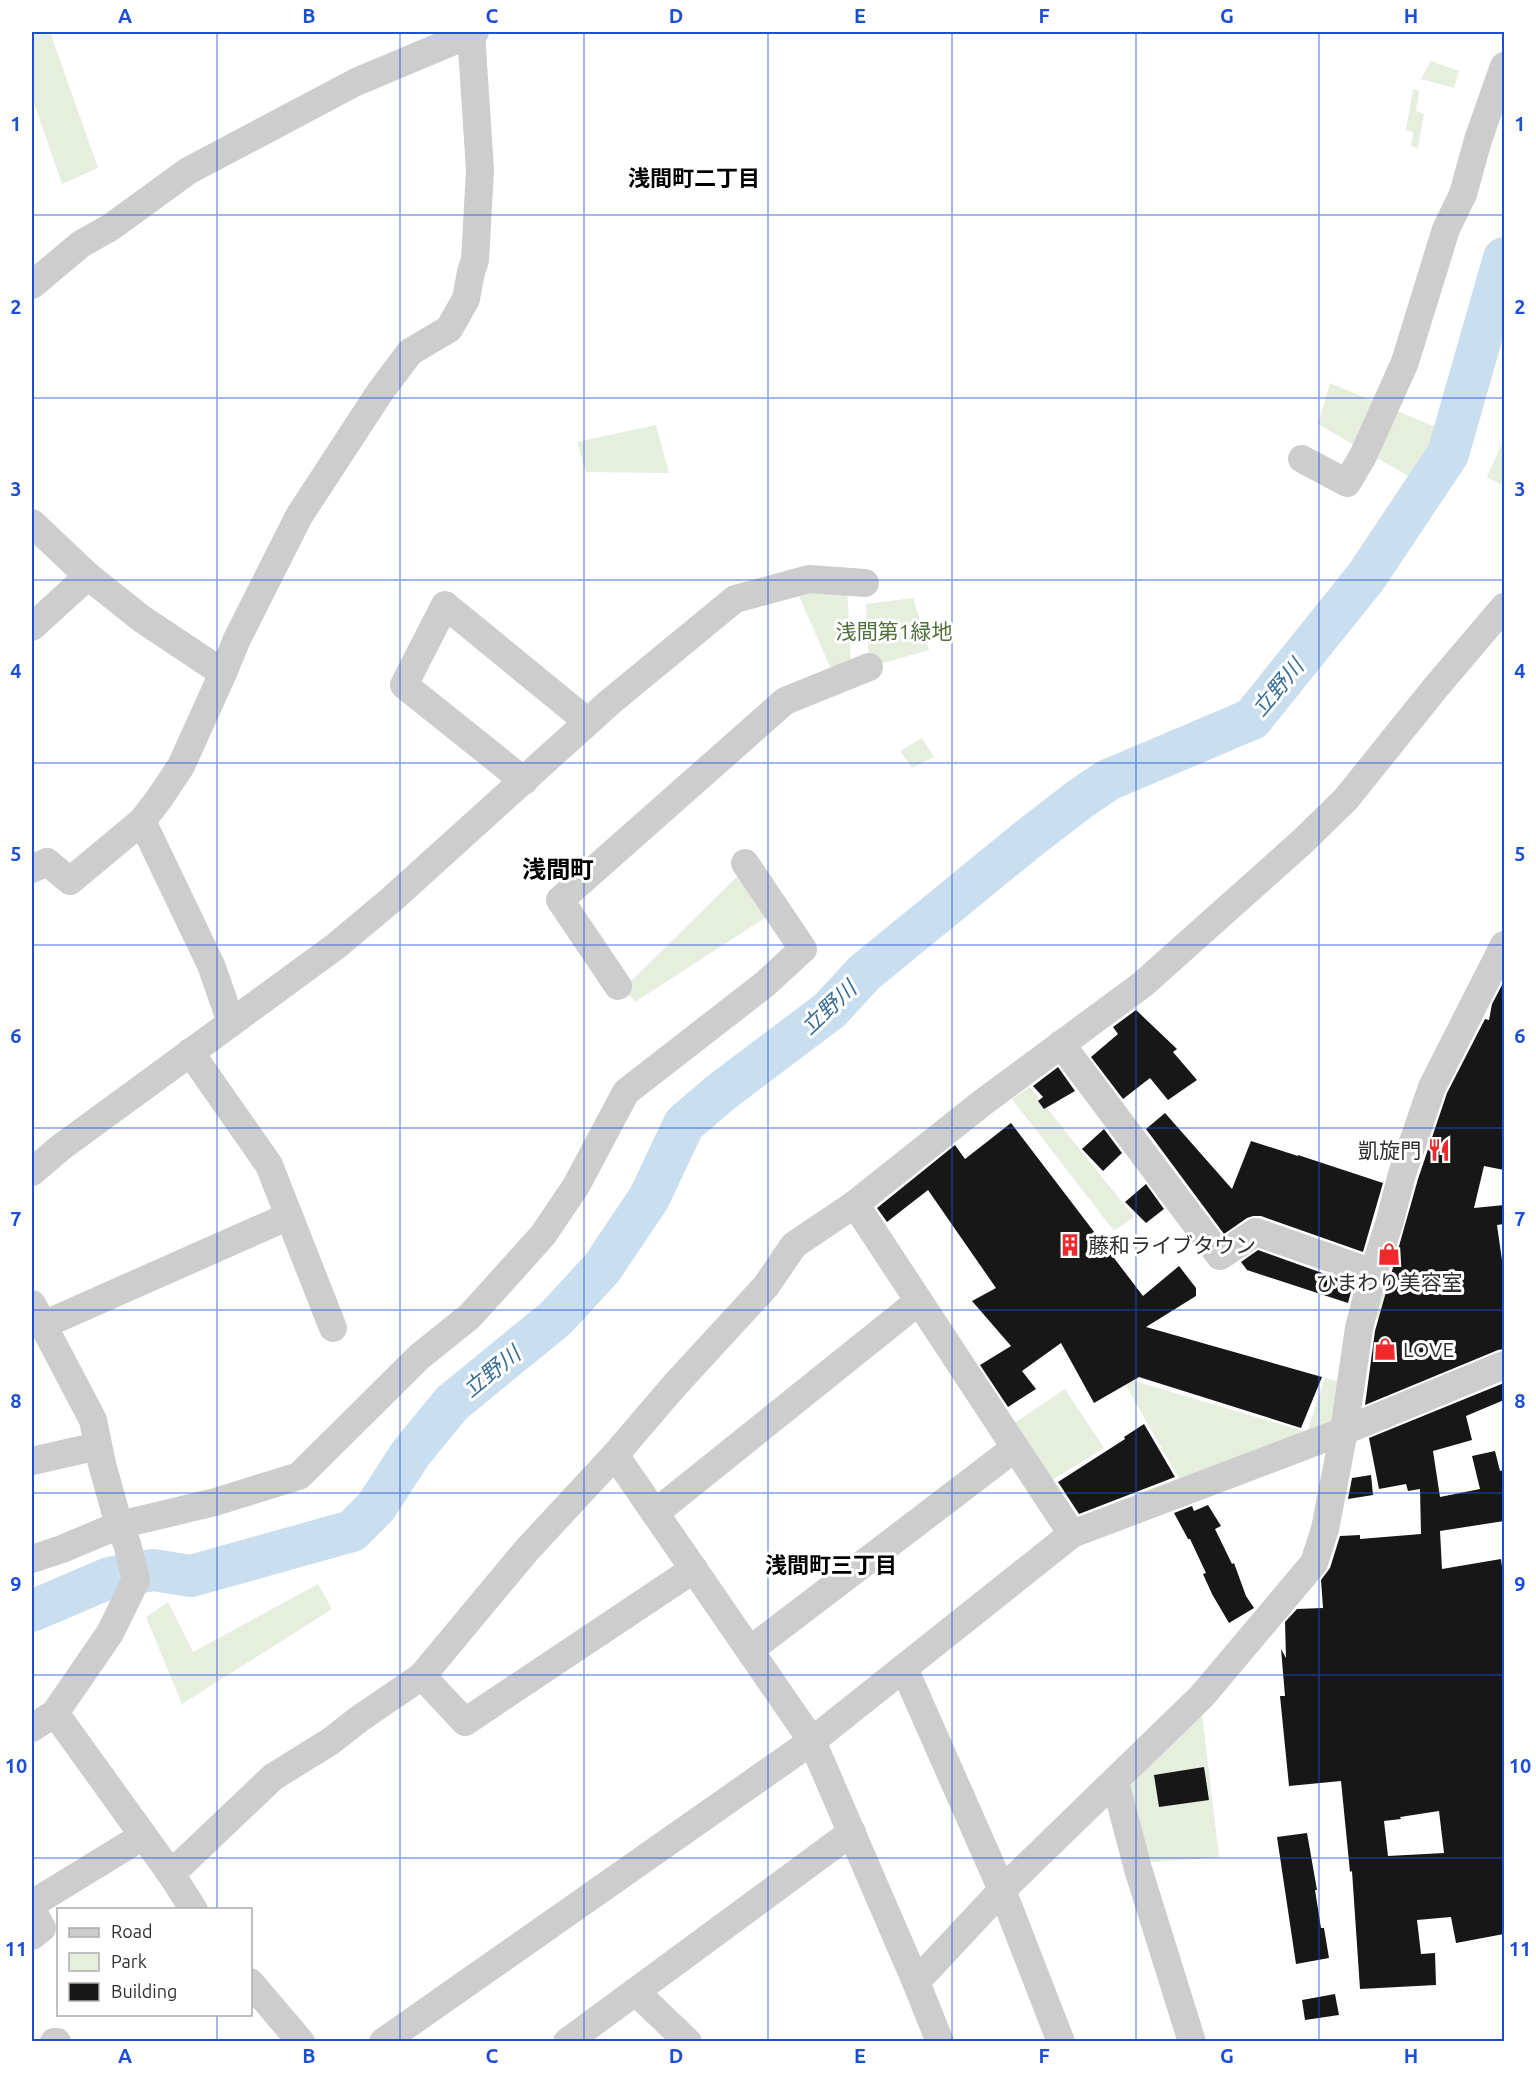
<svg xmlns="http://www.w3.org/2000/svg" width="1536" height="2073" font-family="Ubuntu,'Noto Sans JP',sans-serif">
<rect width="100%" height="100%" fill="#fff"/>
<g fill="#e6eede">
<polygon points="32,32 50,32 98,168 62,184 32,97"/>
<polygon points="1431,61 1459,71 1454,88 1421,79"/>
<polygon points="1413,89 1419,91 1416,111 1424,114 1418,148 1411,146 1413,132 1406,130"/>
<polygon points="1330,383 1443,430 1417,481 1318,424"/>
<polygon points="656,425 669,473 586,472 577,442"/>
<polygon points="1504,439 1504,486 1487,477"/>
<polygon points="847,587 851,662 831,669 796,589"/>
<polygon points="913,598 929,650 869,667 866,604"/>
<polygon points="922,738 934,757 912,768 900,751"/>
<polygon points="745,869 774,912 635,1002 624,988"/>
<polygon points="1030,1087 1134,1217 1114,1231 1012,1099"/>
<polygon points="1373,1286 1399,1293 1396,1318 1364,1319 1344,1431 1186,1491 1121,1377 1307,1432 1325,1378 1345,1383"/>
<polygon points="1065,1389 1104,1448 1044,1485 1007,1428"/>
<polygon points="318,1584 332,1609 182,1704 146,1617 168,1602 193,1652"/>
<polygon points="1201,1705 1219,1857 1141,1863 1124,1785"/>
</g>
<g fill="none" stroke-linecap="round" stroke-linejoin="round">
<polyline stroke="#c9deef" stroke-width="42" points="32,1611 109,1578 153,1570 191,1576 352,1531 376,1507 411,1453 452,1403 556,1318 602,1268 649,1198 684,1124 720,1093 830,1010 864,973 1028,839 1080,799 1108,780 1252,719 1366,577 1448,454 1504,258"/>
</g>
<g fill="#171717" fill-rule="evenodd">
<polygon points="1502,985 1504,985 1504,1170 1484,1166 1474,1208 1504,1205 1504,1224 1497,1225 1504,1274 1504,1349 1498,1350 1365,1405 1375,1331 1418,1179 1447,1093 1485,1019 1489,1020 1492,1004"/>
<polygon points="1136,1010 1177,1049 1173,1052 1197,1080 1168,1100 1150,1078 1123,1099 1091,1057 1118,1034 1113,1027"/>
<polygon points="1058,1067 1075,1091 1044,1109 1038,1101 1043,1097 1033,1086"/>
<polygon points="1165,1113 1232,1189 1251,1141 1298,1156 1298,1155 1383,1183 1363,1252 1261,1216 1253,1216 1247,1218 1224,1234 1146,1129"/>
<polygon points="1011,1123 1143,1296 1179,1266 1196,1288 1196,1296 1146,1327 1322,1377 1301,1428 1139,1377 1094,1403 1061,1343 1022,1371 1036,1389 1008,1407 980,1365 1011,1346 972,1301 996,1288 928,1190 887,1222 877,1208 955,1145 965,1159"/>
<polygon points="1104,1129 1122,1153 1103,1171 1082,1149"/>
<polygon points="1146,1184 1164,1209 1146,1223 1125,1202"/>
<polygon points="1258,1250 1353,1284 1348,1303 1247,1270 1241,1262"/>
<path d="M1504,1383V1400L1466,1416L1472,1440L1433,1451L1440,1497L1480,1489L1472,1456L1495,1451L1500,1471L1504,1470V1521L1440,1531L1442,1569L1501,1559L1504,1581V1934L1456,1943L1451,1917L1417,1920L1421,1954L1435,1953L1436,1985L1360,1989L1352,1871L1350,1872L1341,1781L1289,1786L1280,1696H1285L1281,1649L1286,1658L1285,1622L1297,1609L1323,1608L1321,1580L1330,1568L1340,1536L1360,1535V1539L1421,1534L1420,1489L1408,1491L1406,1484L1379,1489L1369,1438ZM1439,1811L1444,1853L1388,1856L1384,1821L1401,1819L1400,1817Z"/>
<polygon points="1144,1424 1175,1477 1079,1514 1058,1482 1125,1439 1124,1437"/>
<polygon points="1371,1475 1373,1495 1348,1499 1352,1478"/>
<polygon points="1208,1505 1221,1526 1215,1529 1232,1564 1234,1563 1246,1596 1254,1608 1229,1623 1212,1594 1203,1574 1206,1573 1190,1539 1188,1539 1174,1513 1192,1506 1194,1511"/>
<polygon points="1204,1767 1209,1800 1159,1807 1154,1775"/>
<polygon points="1307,1833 1317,1890 1315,1890 1321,1928 1324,1928 1329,1958 1296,1964 1277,1837"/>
<polygon points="1335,1994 1339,2015 1305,2020 1302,2000"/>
</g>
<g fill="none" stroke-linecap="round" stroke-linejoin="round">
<g stroke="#cdcdcd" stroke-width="28">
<polyline points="32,285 81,244 111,227 188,171 356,82 475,32"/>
<polyline points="1302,459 1347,483 1363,456 1405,362 1446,229 1463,194 1478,140 1504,66"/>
<polyline points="32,523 88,576 142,619 223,673"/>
<polyline points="32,627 88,576"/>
<polyline points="524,781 404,685 445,605 588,722"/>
<polyline points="32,869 47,862 70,881 142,821"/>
<polyline points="618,986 560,900 785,701 869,667"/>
<polyline points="231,1022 211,965 142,821 159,799 181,766 223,673 237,639 299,516 380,392 410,352 449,329 466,299 471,272 475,260 480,170 471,33"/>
<polyline points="1061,1044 1220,1256 1256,1232 1373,1273"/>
<polyline points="190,1052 269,1165 333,1328"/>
<polyline points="32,1172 60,1148 336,946 391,900 610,702 735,599 809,579 865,583"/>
<polyline points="855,1204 1072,1534"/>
<polyline points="32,1304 93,1420 102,1464 119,1525 127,1544 136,1580 110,1633 55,1713 171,1874 194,1910"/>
<polyline points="43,1325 289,1216"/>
<polyline points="615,1455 812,1741 916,1982 940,2042"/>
<polyline points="32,1461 98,1446"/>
<polyline points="655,1513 919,1301"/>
<polyline points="32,1559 62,1549 119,1525 215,1502 299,1476 419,1357 470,1316 543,1235 576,1186 626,1092 765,984 803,949 745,863"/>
<polyline points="750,1650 1015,1448"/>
<polyline points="904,1668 1002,1890 1061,2042"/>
<polyline points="422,1676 465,1722 694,1569"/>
<polyline points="32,1728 55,1713"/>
<polyline points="1115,1782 1138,1869 1192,2042"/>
<polyline points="171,1874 273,1777 331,1741 359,1719 422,1676 526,1551 615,1455 674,1386 766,1286 794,1245 855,1204 982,1103 1143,984 1303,841 1346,799 1436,687 1504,607"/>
<polyline points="32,1904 143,1836"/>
<polyline points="32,1910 42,1928 32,1936"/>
<polyline points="250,1982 301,2042"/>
<polyline points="916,1982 1002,1890 1202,1696 1314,1563 1325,1529 1344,1431 1359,1328 1373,1273 1389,1224 1402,1174 1432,1087 1504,945"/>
<polyline points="636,1992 688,2042"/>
<polyline points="54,2042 57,2042"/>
<polyline points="383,2042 812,1741 1072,1534 1344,1431 1504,1365"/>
<polyline points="567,2042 852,1832"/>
</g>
</g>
<path fill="none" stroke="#1d4ed8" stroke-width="1.5" stroke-opacity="0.55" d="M217,32V1910M400,32V2042M584,32V2042M768,32V2042M952,32V2042M1136,32V2042M1319,32V2042M32,215H1504M32,398H1504M32,580H1504M32,763H1504M32,945H1504M32,1128H1504M32,1310H1504M32,1493H1504M32,1675H1504M32,1858H1504M217,2014V2042"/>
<defs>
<g id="restaurant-bare" transform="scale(1.8)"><path d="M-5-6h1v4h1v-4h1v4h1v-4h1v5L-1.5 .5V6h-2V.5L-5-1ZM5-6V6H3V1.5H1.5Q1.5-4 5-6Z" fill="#f0292c" stroke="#fff" stroke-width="2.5" paint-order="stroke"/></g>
<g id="building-bare" transform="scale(1.8)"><path d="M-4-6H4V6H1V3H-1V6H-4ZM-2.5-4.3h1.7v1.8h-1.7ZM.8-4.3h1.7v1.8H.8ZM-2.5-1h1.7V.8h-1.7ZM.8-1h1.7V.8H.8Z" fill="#f0292c" stroke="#fff" stroke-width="2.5" paint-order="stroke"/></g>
<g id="shop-bare" transform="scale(1.8)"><path d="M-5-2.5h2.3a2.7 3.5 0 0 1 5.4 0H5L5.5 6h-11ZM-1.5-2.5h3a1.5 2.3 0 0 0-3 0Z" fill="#f0292c" stroke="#fff" stroke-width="2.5" paint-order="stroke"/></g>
</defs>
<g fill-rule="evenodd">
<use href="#restaurant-bare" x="1439" y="1150"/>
<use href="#building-bare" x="1070" y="1245"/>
<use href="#shop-bare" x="1389" y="1254"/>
<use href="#shop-bare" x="1385" y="1349"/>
</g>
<g text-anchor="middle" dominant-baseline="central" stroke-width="6" stroke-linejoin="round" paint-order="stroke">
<g font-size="21" fill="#50703a" stroke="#fff">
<text x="894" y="631">浅間第1緑地</text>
</g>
<g font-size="21" fill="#303030" stroke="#fff" text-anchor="start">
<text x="1421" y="1150" text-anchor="end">凱旋門</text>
<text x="1088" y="1245">藤和ライブタウン</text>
<text x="1389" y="1282" text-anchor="middle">ひまわり美容室</text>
<text x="1403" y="1349">LOVE</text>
</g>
<g font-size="22" font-weight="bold" fill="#000" stroke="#fff">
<text x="694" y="177">浅間町二丁目</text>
<text x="831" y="1564">浅間町三丁目</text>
</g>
<g font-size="22" font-style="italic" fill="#386e99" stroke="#fff">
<text transform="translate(1277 687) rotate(-50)">立野川</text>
<text transform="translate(828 1007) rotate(-43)">立野川</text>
<text transform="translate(491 1371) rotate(-39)">立野川</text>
</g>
<g font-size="24" font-weight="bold" fill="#000" stroke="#fff">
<text x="558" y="869">浅間町</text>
</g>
</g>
<rect width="1536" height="2073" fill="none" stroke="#ffffff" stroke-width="66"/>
<rect x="57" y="1908" width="195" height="108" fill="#ffffff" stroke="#acacac" stroke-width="1.5"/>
<rect x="69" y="1928" width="30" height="9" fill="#cdcdcd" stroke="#acacac" stroke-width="1.5"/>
<text x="111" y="1938" font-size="18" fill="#303030">Road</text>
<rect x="69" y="1953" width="30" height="18" fill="#e6eede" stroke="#acacac" stroke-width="1.5"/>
<text x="111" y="1968" font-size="18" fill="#303030">Park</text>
<rect x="69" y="1983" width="30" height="18" fill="#171717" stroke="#acacac" stroke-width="1.5"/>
<text x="111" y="1998" font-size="18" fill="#303030">Building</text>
<rect x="33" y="33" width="1470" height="2007" fill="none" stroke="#1d4ed8" stroke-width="2"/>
<g font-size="20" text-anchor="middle" font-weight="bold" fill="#1d4ed8">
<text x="125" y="23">A</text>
<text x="309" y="23">B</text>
<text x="492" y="23">C</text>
<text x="676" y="23">D</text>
<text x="860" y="23">E</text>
<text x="1044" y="23">F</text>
<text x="1227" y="23">G</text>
<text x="1411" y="23">H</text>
<text x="16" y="131">1</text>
<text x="1520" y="131">1</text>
<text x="16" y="314">2</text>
<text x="1520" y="314">2</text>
<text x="16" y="496">3</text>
<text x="1520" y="496">3</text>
<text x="16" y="678">4</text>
<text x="1520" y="678">4</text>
<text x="16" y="861">5</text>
<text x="1520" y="861">5</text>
<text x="16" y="1043">6</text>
<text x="1520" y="1043">6</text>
<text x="16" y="1226">7</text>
<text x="1520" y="1226">7</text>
<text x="16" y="1408">8</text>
<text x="1520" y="1408">8</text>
<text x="16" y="1591">9</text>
<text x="1520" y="1591">9</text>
<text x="16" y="1773">10</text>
<text x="1520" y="1773">10</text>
<text x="16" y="1956">11</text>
<text x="1520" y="1956">11</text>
<text x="125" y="2063">A</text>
<text x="309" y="2063">B</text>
<text x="492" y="2063">C</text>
<text x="676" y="2063">D</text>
<text x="860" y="2063">E</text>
<text x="1044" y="2063">F</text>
<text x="1227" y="2063">G</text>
<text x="1411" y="2063">H</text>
</g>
</svg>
